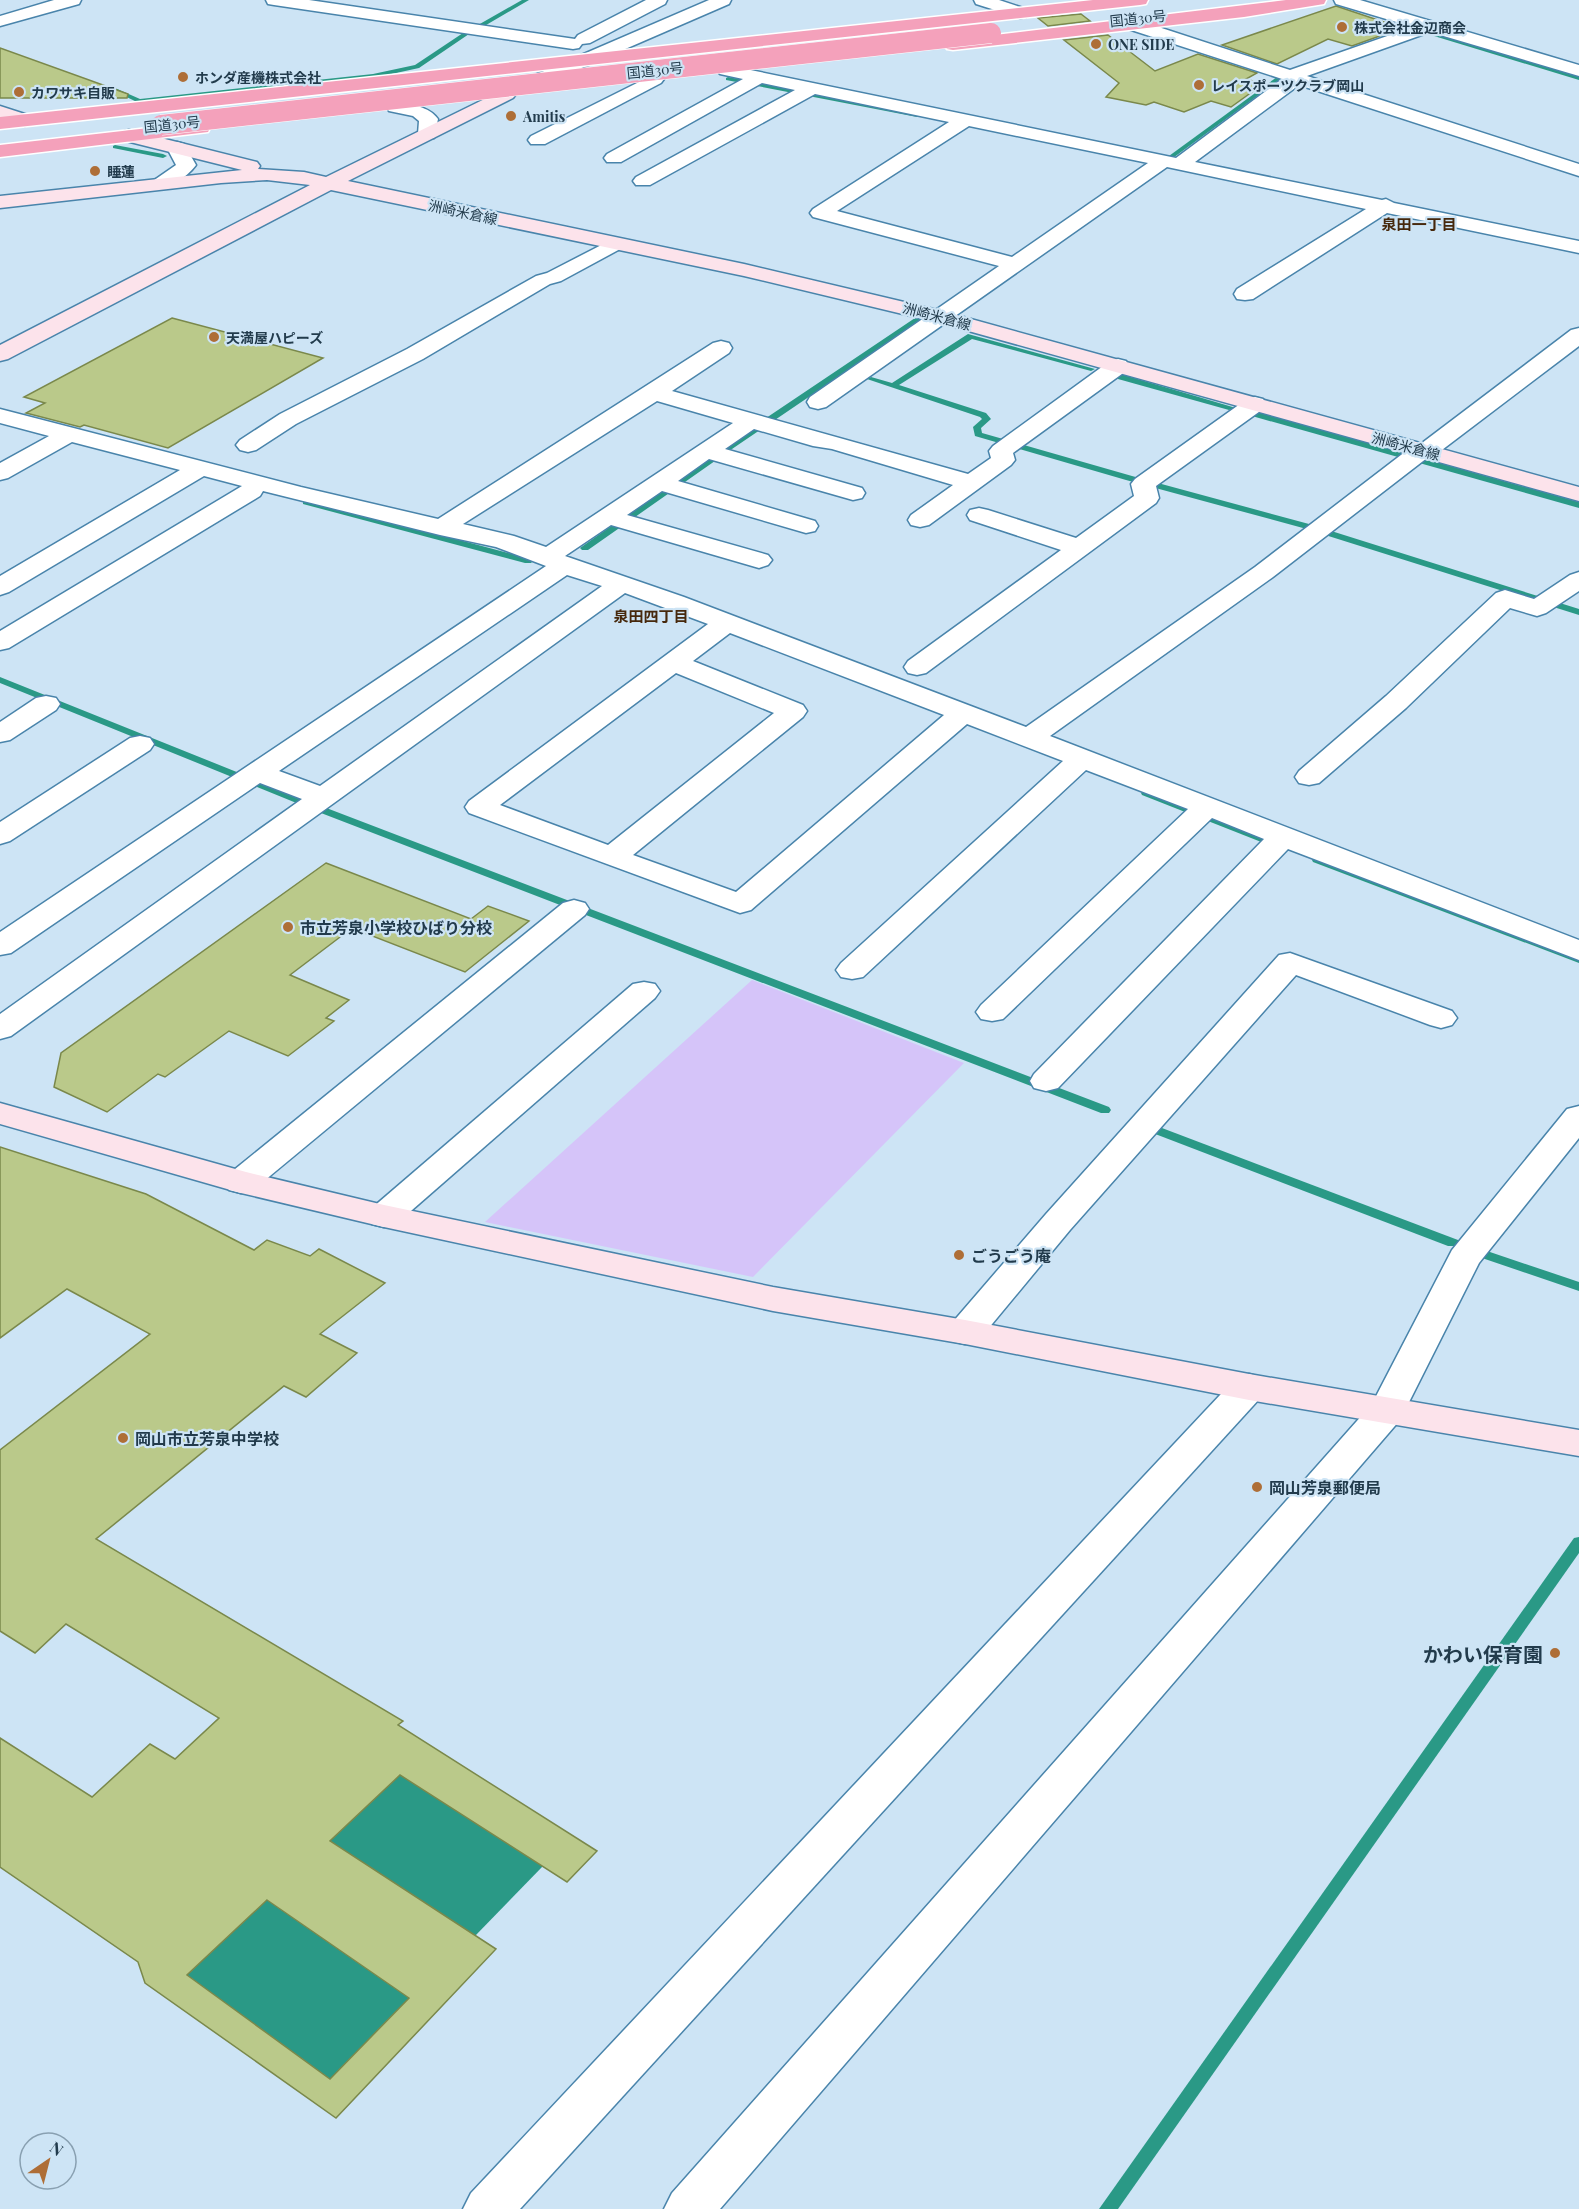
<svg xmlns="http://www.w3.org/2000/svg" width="1579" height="2209" font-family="'Playfair Display','Noto Sans JP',serif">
<rect width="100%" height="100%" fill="#cde4f5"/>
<polygon fill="#d5c4f9" points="752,980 964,1063 753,1277 485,1222"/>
<g fill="#2a9986">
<polygon points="400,1775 543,1866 475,1936 330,1841"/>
<polygon points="267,1900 409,1998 330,2079 187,1975"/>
</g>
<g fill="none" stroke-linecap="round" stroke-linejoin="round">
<g fill="#2a9986" fill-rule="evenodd">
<polygon points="522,0 529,0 481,28 465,26 468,24 478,25"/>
<polygon points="1413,26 1579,76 1579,80 1411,29 1410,28"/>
<polygon points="466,31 484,33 481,35 469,34 419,68 373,78 139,103 110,89 115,88 140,99 373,74 415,65"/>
<polygon points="728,77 917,113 920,115 917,117 726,80 726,78"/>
<polygon points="1277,77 1282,78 1162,166 1158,166 1158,164"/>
<polygon points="115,145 163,154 167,156 163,158 113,148 113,146"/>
<polygon points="915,318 922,320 732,449 588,550 582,550 580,548 726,445"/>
<polygon points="968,334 1095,369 1091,371 972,339 899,385 986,413 991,419 981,428 982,433 1132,476 1309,524 1579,609 1579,615 1303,528 1126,480 975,436 973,427 982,419 980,417 867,379 871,377 892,383"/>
<polygon points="1118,375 1124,375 1236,408 1229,410 1118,379"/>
<polygon points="1252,412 1258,412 1579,502 1579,508 1252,416"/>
<polygon points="306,499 531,559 533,561 531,563 525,563 303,504 303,500"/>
<polygon points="0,677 329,809 1109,1107 1111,1110 1109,1113 1101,1113 321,813 0,683"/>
<polygon points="1146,790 1282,843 1283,845 1282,847 1274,847 1142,795 1141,793"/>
<polygon points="1317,857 1579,956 1579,963 1313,862 1312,860 1313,858"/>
<polygon points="1154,1125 1458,1240 1459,1243 1458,1246 1448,1246 1150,1132 1148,1129"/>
<polygon points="1487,1251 1579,1282 1579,1291 1482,1258 1481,1255 1482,1252"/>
<polygon points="1579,1537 1579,1553 1118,2209 1099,2209 1574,1538"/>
</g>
</g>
<g fill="#bac98a" stroke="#7a884b" stroke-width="1.5" fill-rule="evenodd">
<polygon points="1336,6 1402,28 1352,46 1328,39 1277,64 1222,45"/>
<polygon points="1081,14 1090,21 1048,26 1038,18"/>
<polygon points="1108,35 1155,71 1198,54 1257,73 1246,79 1263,84 1231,107 1211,101 1184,112 1154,102 1146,105 1106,97 1119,83 1064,40"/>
<polygon points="0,48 128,94 127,98 0,98"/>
<polygon points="172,318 323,358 168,448 84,425 80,427 26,413 45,403 24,397"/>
<polygon points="326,863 471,919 488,906 529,921 465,972 352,928 290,975 349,1000 326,1018 334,1021 288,1056 229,1031 165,1077 158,1074 107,1112 54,1087 61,1053"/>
<path d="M0,1147L146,1194L254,1250L267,1240L310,1256L319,1249L385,1283L320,1334L357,1353L306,1397L284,1386L96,1539L403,1721L398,1725L597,1851L567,1882L400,1775L330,1841L496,1949L336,2118L145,1983L138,1962L0,1867V1738L92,1797L150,1744L175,1759L219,1718L66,1624L35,1653L0,1631V1450L150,1334L67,1289L0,1338ZM267,1900L409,1998L330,2079L187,1975Z"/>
</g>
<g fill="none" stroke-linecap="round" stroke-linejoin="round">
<g stroke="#4984ab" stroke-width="3">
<g id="street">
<polygon points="54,0 81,0 79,4 0,26 0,16"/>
<polygon points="266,0 309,0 575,39 578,35 646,0 667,0 665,4 590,43 582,44 579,48 573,49 274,5 268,4"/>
<polygon points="709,0 731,0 729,4 526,92 514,92 511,88 514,84"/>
<polygon points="974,0 999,0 1026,9 1029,13 1026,17 1020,18 976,4"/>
<path d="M1334,0H1360L1579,65V76L1430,32L1307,76L1579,164V176L1299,85L1195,162L1382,200L1386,199L1394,203L1579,241V253L1387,213L1253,299L1245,300L1237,299L1234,294L1237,289L1366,209L1167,167L826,407L818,409L810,407L807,402L810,397L999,266L813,217L810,213L813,209L949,122L815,94L650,185H636L633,181L636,177L795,90L762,83L621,162H607L604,158L607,154L743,79L720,74L717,70L720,66L726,65L1176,158L1282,79L1125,28L1122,24L1125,20H1137L1290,70L1413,27L1336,4ZM969,126L1148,163L1012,257L837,211Z"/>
<polygon points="655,74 661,75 664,79 661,83 545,144 531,144 528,140 531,136"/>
<path d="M396,101C411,105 429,106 438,119L434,138H420L418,134L419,121L413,116L389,111L387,107L389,103Z"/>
<path d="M177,142L184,144L196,165C187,177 168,191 153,187L150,183L176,165L167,148L170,144Z"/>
<polygon points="615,238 622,240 625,244 622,248 561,281 550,284 423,359 296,424 256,450 248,452 240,450 236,445 240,440 280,414 407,349 536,276 547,273"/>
<path d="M1579,328V346L1434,456L1427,458L1273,577L1050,736L1579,940V960L1288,849L1058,1088L1046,1091L1034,1088L1030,1081L1034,1074L1264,839L1212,818L1003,1019L992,1021L981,1019L976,1012L981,1005L1188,809L1086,770L863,977L852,979L841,977L836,970L841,963L1063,761L967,724L751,910L740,913L469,813L465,807L469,801L708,624L625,593L11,1036L0,1039V1014L302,799L260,783L11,953L0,955V932L546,566L496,547L440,535L263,491L260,496L9,648L0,650V631L242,486L204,476L9,592L0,595V576L180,470L72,442L8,478L0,480V463L49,436L0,423V409L301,487L438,519L713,343L721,341L729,343L732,348L729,353L672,391L968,474L991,458L989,451L993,446L1110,361L1118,359L1126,361L1129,366L1126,371L1013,453L1015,460L1011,465L929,525L920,527L911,525L908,520L911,515L953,485L832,449L813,446L754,429L725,449L862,488L865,493L862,498L853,500L709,459L678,481L815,521L818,526L815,531L806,533L662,491L627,515L768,555L772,560L768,565L759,568L611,525L565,556L684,597L1026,727L1255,567L1414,445L1422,443L1571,330ZM657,401L733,423L546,547L514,536L463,524ZM567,575L602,586L320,786L279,771ZM730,633L944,715L736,892L633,855L803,717L807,711L803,705L693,661ZM676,673L774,713L608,845L500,805Z"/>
<polygon points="1255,397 1263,399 1266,404 1263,409 1156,486 1159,498 1156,503 926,673 917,675 908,673 904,667 908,661 1061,550 970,520 967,515 970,510 979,508 988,510 1076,538 1134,496 1131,484 1135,479 1247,399"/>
<polygon points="1579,572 1579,591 1546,613 1537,616 1510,608 1406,708 1319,783 1309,785 1299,783 1295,777 1299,771 1386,696 1496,593 1505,590 1534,599 1570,575"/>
<polygon points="46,696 56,698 60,704 56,710 10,740 0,742 0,722 36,698"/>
<polygon points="140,736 150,738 154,744 150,750 10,841 0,844 0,822 130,738"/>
<polygon points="574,900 585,903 589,909 585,915 253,1190 241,1193 229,1190 224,1182 229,1174 563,903"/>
<polygon points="1290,953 1452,1011 1457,1018 1452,1025 1441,1028 1430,1025 1296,975 1070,1230 978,1341 965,1344 952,1341 947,1332 952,1323 1046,1214 1279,955"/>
<polygon points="644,982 655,984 660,991 655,998 396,1224 384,1227 372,1224 367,1216 372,1208 633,984"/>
<polygon points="1579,1106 1579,1138 1479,1263 1400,1420 720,2209 664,2209 672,2193 1372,1404 1452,1250 1567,1109"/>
<polygon points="1249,1374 1262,1378 1268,1387 1262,1396 520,2209 463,2209 471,2193 1236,1378"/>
</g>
</g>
<g stroke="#4984ab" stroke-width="3">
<g id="secondary">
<polygon points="507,88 513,90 516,94 513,98 348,181 744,264 942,311 1579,487 1579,501 936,322 744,276 331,190 8,359 0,361 0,345 310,185 267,180 221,183 0,208 0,196 242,170 122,140 120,136 122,132 129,130 257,162 260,166 258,169 304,172 326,177"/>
<polygon points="0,106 31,116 33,120 31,124 24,126 0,118"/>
<polygon points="0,1103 246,1172 384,1205 773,1287 965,1320 1249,1374 1579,1430 1579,1456 1249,1400 965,1344 773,1311 384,1227 241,1193 0,1124"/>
</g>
</g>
<g stroke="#fff" stroke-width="3">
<g id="highway">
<polygon points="1093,0 1148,0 1146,4 1140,5 0,129 0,117"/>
<polygon points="1286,0 1326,0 1324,4 1318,5 1244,17 953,50 947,49 944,45 947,41 953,40"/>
<polygon points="201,122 208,124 210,128 208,132 0,157 0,145"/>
</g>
</g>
<use href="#street" fill="#fff" fill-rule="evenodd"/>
<use href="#secondary" fill="#fce3eb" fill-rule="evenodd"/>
<use href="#highway" fill="#f4a1bb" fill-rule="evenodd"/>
<g stroke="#fff" stroke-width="21" stroke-linecap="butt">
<polyline id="highway-bridge" points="161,125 991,33"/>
</g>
<use href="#highway-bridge" stroke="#f4a1bb" stroke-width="20"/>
</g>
<g fill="#ae6e37" stroke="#cde4f5" stroke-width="2">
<circle cx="1342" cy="27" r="6"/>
<circle cx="1096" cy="44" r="6"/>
<circle cx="183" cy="77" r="6"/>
<circle cx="1199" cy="85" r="6"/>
<circle cx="19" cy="92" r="6"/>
<circle cx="511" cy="116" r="6"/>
<circle cx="95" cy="171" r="6"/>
<circle cx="214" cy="337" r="6"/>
<circle cx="288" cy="927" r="6"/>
<circle cx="959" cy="1255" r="6"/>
<circle cx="123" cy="1438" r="6"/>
<circle cx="1257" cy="1487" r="6"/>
<circle cx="1555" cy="1653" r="6"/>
</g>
<g text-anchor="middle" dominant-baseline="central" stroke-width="4.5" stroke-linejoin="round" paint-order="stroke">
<g font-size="14" fill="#223b4c" stroke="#cde4f5">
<text transform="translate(1138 18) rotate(-6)">国道30号</text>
<text transform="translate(655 70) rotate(-6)">国道30号</text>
<text transform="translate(172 124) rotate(-6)">国道30号</text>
<text transform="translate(463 212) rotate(12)">洲崎米倉線</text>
<text transform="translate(937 316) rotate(15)">洲崎米倉線</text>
<text transform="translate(1406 446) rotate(15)">洲崎米倉線</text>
</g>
<g font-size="14" font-weight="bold" fill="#223b4c" stroke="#cde4f5" text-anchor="start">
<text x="1354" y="27">株式会社金辺商会</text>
<text x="1108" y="44">ONE SIDE</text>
<text x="195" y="77">ホンダ産機株式会社</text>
<text x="1211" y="85">レイスポーツクラブ岡山</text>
<text x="31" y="92">カワサキ自販</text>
<text x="523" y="116">Amitis</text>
<text x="107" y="171">睡蓮</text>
<text x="226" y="337">天満屋ハピーズ</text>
</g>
<g font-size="15" font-weight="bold" fill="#46280c" stroke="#cde4f5">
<text x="1419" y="224">泉田一丁目</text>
<text x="651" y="616">泉田四丁目</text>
</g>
<g font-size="16" font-weight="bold" fill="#223b4c" stroke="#cde4f5" text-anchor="start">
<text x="300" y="927">市立芳泉小学校ひばり分校</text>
<text x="971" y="1255">ごうごう庵</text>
<text x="135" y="1438">岡山市立芳泉中学校</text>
<text x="1269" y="1487">岡山芳泉郵便局</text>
</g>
<g font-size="20" font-weight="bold" fill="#223b4c" stroke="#cde4f5" text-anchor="end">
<text x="1543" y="1653">かわい保育園</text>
</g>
</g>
<g transform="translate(48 2161) rotate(35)"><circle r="28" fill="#cde4f5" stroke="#89a0b1" stroke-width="1.5"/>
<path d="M0-4.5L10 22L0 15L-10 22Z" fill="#ae6e37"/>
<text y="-9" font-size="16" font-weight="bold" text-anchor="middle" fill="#223b4c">N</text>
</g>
</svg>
